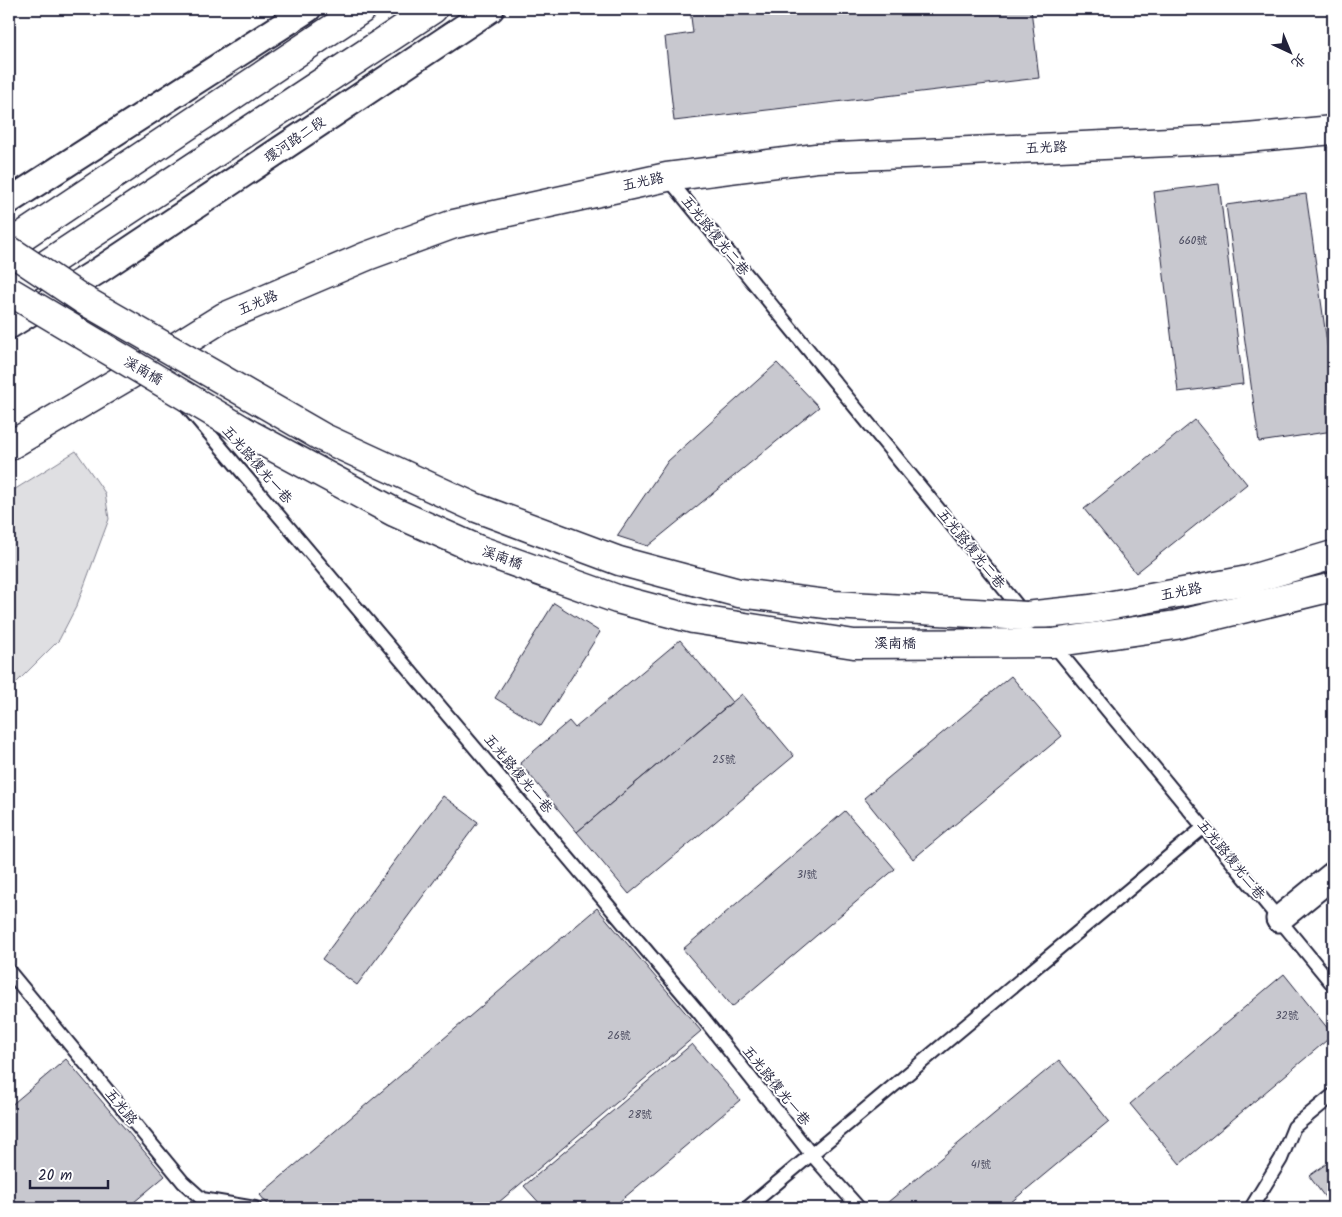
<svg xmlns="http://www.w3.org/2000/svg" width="1342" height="1217" font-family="Kalam,'LXGW WenKai TC',sans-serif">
<rect width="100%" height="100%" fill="#fff"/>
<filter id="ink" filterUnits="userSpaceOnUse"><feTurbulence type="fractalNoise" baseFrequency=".02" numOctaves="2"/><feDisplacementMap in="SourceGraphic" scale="10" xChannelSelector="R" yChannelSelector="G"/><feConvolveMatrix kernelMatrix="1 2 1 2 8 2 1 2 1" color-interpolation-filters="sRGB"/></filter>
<g filter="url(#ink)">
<polygon fill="#dfdfe2" stroke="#80808e" points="76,451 105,493 109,519 77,605 59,640 9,690 9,493"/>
<g fill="#c8c8cf" stroke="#22223b">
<polygon points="690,9 1031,9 1039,78 674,121 665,37 693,33"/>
<polygon points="1219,184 1243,384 1178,392 1154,192"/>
<polygon points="1306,194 1333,386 1333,431 1259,442 1226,205"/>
<polygon points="777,363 819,407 648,546 617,536 668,461"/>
<polygon points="1195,420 1247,484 1136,573 1084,509"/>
<polygon points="554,603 600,632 541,726 495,698"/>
<polygon points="680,640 732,702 577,832 520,763 569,721 575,728"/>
<polygon points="1011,676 1062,736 913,859 864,798"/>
<polygon points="742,694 794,756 629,894 577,832"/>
<polygon points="443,796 478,822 357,985 322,959"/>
<polygon points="845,811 895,869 732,1007 683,949"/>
<polygon points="597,908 701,1031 492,1208 271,1208 260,1195"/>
<polygon points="1284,974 1333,1035 1180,1164 1130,1104"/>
<polygon points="692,1044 740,1100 612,1208 544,1208 524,1186"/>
<polygon points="66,1059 165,1176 127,1208 9,1208 9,1107"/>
<polygon points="1059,1060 1109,1121 1004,1208 883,1208 882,1207"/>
<polygon points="1333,1159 1333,1208 1309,1176"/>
</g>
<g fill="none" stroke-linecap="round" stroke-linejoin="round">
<g stroke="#22223b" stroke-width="16">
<g id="lane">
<polyline points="667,177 1026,616 1052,643 1333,985"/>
<polyline points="187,407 700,1014 811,1154 859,1208"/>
<polyline points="9,971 183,1182 202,1199 255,1208"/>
<polyline points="747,1208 1204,827"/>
<polyline points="1251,1208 1281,1159 1294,1127 1333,1095"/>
</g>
</g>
<g stroke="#22223b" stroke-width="29">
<g id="street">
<polyline points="9,201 308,9"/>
<polyline points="9,326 98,271 491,9"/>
<polyline points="1279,919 1333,875"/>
</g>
</g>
<g stroke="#22223b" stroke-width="31">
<g id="secondary">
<polyline points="9,245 362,9"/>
<polyline points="9,289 433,9"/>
<polyline points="9,446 150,363 224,317 367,256 454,224 667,177 816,158 1236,139 1333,130"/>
<polyline points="1026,616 1091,609 1248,580 1333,555"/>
<polyline points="1052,643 1176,625 1333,587"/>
</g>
</g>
<use href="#lane" stroke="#fff" stroke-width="12"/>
<use href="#street" stroke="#fff" stroke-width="25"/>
<use href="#secondary" stroke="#fff" stroke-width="28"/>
<g stroke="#22223b" stroke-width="31" stroke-linecap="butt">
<g id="secondary-bridge">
<polyline points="9,250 82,299 322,437 474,507 619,561 739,593 834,605 1026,616"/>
<polyline points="9,291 251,435 394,512 477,549 617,599 693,619 854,644 1052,643"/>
</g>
</g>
<use href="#secondary-bridge" stroke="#fff" stroke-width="28"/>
</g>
</g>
<g text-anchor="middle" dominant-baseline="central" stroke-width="4" stroke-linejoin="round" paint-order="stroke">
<g font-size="11" fill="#4c4c60">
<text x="1193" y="241">660號</text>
<text x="724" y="760">25號</text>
<text x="807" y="875">31號</text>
<text x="1287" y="1016">32號</text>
<text x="619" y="1036">26號</text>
<text x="640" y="1115">28號</text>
<text x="981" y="1165">41號</text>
</g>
<g font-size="14" fill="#22223b" stroke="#fff">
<text transform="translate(295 140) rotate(-34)">環河路二段</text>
<text transform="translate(1046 148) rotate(-3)">五光路</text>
<text transform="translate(643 182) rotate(-12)">五光路</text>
<text transform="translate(715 236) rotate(51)">五光路復光二巷</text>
<text transform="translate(258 303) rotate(-23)">五光路</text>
<text transform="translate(143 371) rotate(30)">溪南橋</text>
<text transform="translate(257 465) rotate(49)">五光路復光一巷</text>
<text transform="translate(971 549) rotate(51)">五光路復光二巷</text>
<text transform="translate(502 558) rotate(20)">溪南橋</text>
<text transform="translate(1181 592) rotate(-11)">五光路</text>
<text x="895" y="644">溪南橋</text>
<text transform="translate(518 774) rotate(50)">五光路復光一巷</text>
<text transform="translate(1231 860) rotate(51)">五光路復光二巷</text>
<text transform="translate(776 1086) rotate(51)">五光路復光一巷</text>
<text transform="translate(121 1107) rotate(51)">五光路</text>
</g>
</g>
<rect width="1342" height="1217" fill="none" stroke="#fff" stroke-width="30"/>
<rect x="15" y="15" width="1312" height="1187" fill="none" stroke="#22223b" stroke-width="2" filter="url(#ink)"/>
<g transform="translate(1290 52) rotate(136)" stroke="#ffffff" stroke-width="4" paint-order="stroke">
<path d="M0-4L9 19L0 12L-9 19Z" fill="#22223b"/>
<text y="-8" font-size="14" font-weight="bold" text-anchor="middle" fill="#22223b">北</text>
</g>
<path d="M30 1180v8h78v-8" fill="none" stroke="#22223b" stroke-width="2.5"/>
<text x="38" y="1180" font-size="15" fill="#22223b" stroke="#ffffff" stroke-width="4" paint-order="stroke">20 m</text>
</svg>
